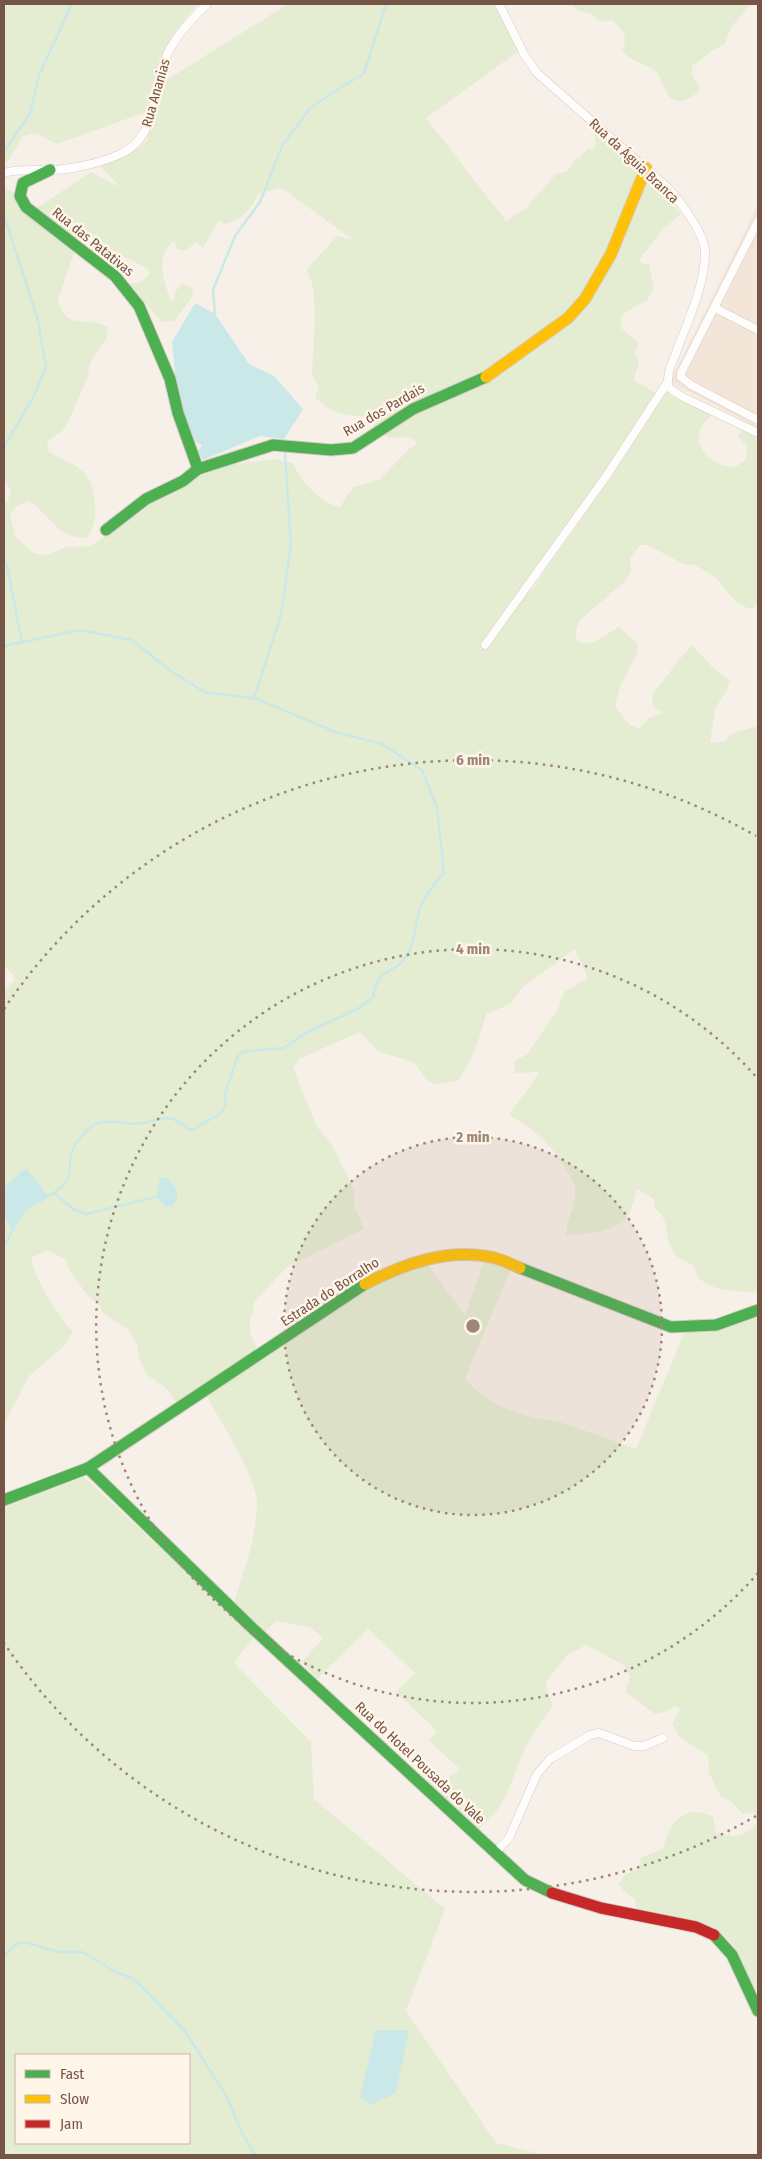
<svg xmlns="http://www.w3.org/2000/svg" width="762" height="2159" font-family="'Fira Sans Condensed',sans-serif">
<rect width="100%" height="100%" fill="#f7f0e8"/>
<polygon fill="#f3e5d8" points="758,205 758,428 670,382"/>
<g fill="#e4edd2" fill-rule="evenodd">
<path d="M4,4H198C164,40 156,65 146,112L57,144L36,133L23,136L7,162L4,163Z"/>
<path d="M288,4H494L519,51L426,118L506,221L525,209L557,173L566,172L573,164V160L580,158L587,149L593,150L596,146L595,135L599,133L641,170L604,257L572,308L492,368L376,428L367,416C342,416 334,414 315,398L319,386L312,376L315,313L313,287L307,269L337,236L353,240L282,188L258,194C252,209 241,221 225,224L219,220L203,248L197,242L185,251L177,249L174,240C154,261 164,275 170,300L174,301L175,292L182,283L192,288L193,295L175,321L162,322L128,284C138,283 145,282 150,272C138,260 102,249 86,243L74,252L58,300C65,332 88,315 108,327L106,339L90,363L88,376L69,420L62,431L47,442L49,452C78,467 94,470 95,507C96,518 94,527 88,537C60,542 50,515 29,501L17,506L10,514L15,536L32,552L44,556L66,547L91,546L156,498L187,484L205,472L227,465L275,459L293,463C303,484 318,500 340,508L347,495L354,487L379,480L410,448L418,444L410,437L389,438L382,434L432,402L474,389L497,375L579,313L644,182L650,180L654,183L681,214L662,230L639,260L643,264H649L654,288L647,300L623,314L620,327L639,343L635,353L639,361L634,380L655,393C618,463 567,526 522,589L531,591L613,474L666,391L673,397L712,415C693,430 694,450 717,463C722,466 730,466 736,467L746,459L747,446L738,437L742,430L758,438V601L754,607L749,609L735,601L716,578L695,565L683,564L648,545H640L630,558L631,572L624,582L579,621L575,636L579,642L592,643L619,627L637,643V653L620,687L615,707L629,724L639,729L649,718L663,713L653,706L652,695C666,679 677,660 692,645L714,669L730,680L727,690L716,707L710,742H724L732,733L758,726V1293C739,1290 714,1293 699,1278C697,1275 697,1270 694,1267C686,1258 677,1263 670,1245C664,1228 670,1221 654,1207V1199L637,1189C634,1197 633,1208 628,1215C617,1232 584,1235 566,1235C566,1219 578,1203 575,1187C574,1182 570,1177 568,1173C555,1147 534,1129 509,1115C518,1100 531,1088 539,1072L515,1073L514,1062L527,1054L558,1009L564,992L588,978L575,949L524,986L510,1004L486,1014C480,1038 472,1061 458,1081L433,1084L426,1079L415,1063L378,1051L360,1032L299,1059L293,1068L317,1127L331,1143L354,1190V1205L364,1229L287,1267L255,1301L250,1322V1332L259,1352L176,1402L167,1389L146,1374L140,1361L137,1344L130,1331L103,1313L99,1304L89,1297L70,1272L66,1260L47,1250L31,1258C38,1286 55,1311 73,1332L61,1349L29,1376L4,1425V1217L13,1231L24,1211L26,1168L4,1187V991L15,980L12,973L4,966V504L8,501L11,489L4,482V188L13,192L26,215L91,172L120,187L101,167L104,163L118,159L137,149L147,141L162,83Z"/>
<path d="M571,4H751L732,26L724,45C709,50 705,58 692,66V75L700,89C695,95 692,98 685,100C663,106 666,80 655,71C644,63 632,62 622,51C629,37 623,30 612,20C602,23 597,22 592,14L579,11Z"/>
<path d="M484,1260L511,1268L467,1374L466,1379C482,1401 514,1413 540,1419C546,1420 553,1420 559,1422C585,1430 610,1440 636,1449L684,1333L758,1314V2001C748,1975 739,1943 714,1927L637,1912L635,1899L624,1891L619,1885L625,1875L637,1869L642,1857L663,1849C669,1823 685,1802 713,1817L716,1833C735,1838 743,1838 757,1823L753,1812L743,1814L733,1803L721,1796L717,1790L709,1773L708,1756L679,1736L672,1723L680,1709L674,1706L665,1712L655,1714L625,1692L630,1677L625,1666L586,1645L566,1656L545,1684L553,1706C543,1720 531,1735 524,1751C508,1786 509,1803 478,1830L424,1781L434,1777L448,1778L460,1769L429,1741L437,1731L396,1692L415,1673L368,1629L317,1679L302,1662L323,1638L310,1627L276,1621L262,1635L233,1607C242,1575 256,1540 257,1506C258,1477 220,1422 206,1395L376,1282L426,1262L465,1316Z"/>
<path d="M84,1477L255,1636L234,1663L311,1742L314,1799L445,1909L406,2011L496,2143L546,2155H4V1507ZM16,2055H189V2143H16Z"/>
</g>
<g fill="#cae8e8">
<polygon points="195,303 215,314 249,364 274,376 303,409 284,439 260,436 203,460 198,451 202,445 191,439 179,412 172,342"/>
<polygon points="26,1168 49,1197 24,1211 13,1231 4,1217 4,1187"/>
<polygon points="166,1177 177,1190 177,1199 172,1206 166,1207 156,1197 160,1178"/>
<polygon points="376,2030 409,2030 396,2093 370,2105 360,2097"/>
</g>
<g fill="none" stroke-linecap="round" stroke-linejoin="round">
<g stroke="#cae8e8" stroke-width="2.5">
<polyline points="4,151 30,114 39,75 72,4"/>
<polyline points="4,215 37,317 46,366 34,396 4,447"/>
<polyline points="215,314 213,290 235,236 260,202 282,146 311,107 364,73 386,4"/>
<polyline points="4,561 7,565 22,643"/>
<path d="M4,646L80,630L132,640L168,669L204,692L254,698L338,733L382,744L422,770L437,808L444,873C434,885 423,897 419,912C415,925 414,942 408,954C396,976 378,964 373,997L361,1007L304,1034L284,1048L242,1052L237,1058L225,1094L226,1104L221,1113L194,1129L189,1130C169,1112 166,1118 143,1123C130,1126 115,1120 101,1122C89,1124 74,1143 71,1155C69,1166 72,1176 64,1185C53,1197 33,1200 23,1213C15,1222 11,1236 4,1246"/>
<polyline points="254,698 281,615 291,544 285,454"/>
<polyline points="55,1194 73,1209 86,1214 156,1197"/>
<polyline points="4,1956 14,1945 24,1942 59,1952 83,1952 114,1971 134,1979 185,2031 227,2097 241,2131 255,2155"/>
</g>
<g stroke="#d6cbc5" stroke-width="9">
<g id="street">
<path d="M499,4L525,56L537,73L668,188C680,201 704,233 705,251C706,280 689,320 678,347C674,360 665,374 669,388L683,397L758,433"/>
<path d="M4,173C21,168 36,171 53,170C74,169 101,163 120,154C157,139 151,94 164,62C172,40 190,20 207,4"/>
<polyline points="758,221 681,373 681,377 691,385 758,420"/>
<polyline points="715,308 758,330"/>
<polyline points="485,645 607,475 667,383"/>
<polyline points="495,1853 509,1838 537,1774 550,1759 590,1735 599,1733 634,1746 644,1746 663,1738"/>
</g>
</g>
<g stroke="#d6cbc4" stroke-width="13">
<g id="fast">
<polyline points="50,170 23,183 20,196 26,207 115,276 139,306 170,379 178,413 198,469"/>
<polyline points="106,530 146,499 183,481 198,469 273,445 331,450 353,448 413,409 486,377"/>
<polyline points="520,1268 671,1327 716,1325 758,1310"/>
<polyline points="88,1468 249,1625 525,1880 552,1893"/>
<polyline points="4,1500 88,1468 365,1284"/>
<polyline points="714,1935 732,1955 758,2011"/>
</g>
</g>
<g stroke="#d6cbc4" stroke-width="13">
<g id="slow">
<polyline points="486,377 568,318 585,299 611,254 646,168"/>
<path d="M365,1284C404,1264 447,1248 491,1257C501,1259 511,1264 520,1268"/>
</g>
</g>
<g stroke="#d6cbc4" stroke-width="13">
<polyline id="jam" points="552,1893 601,1908 696,1927 714,1935"/>
</g>
<use href="#street" stroke="#fefdfc" stroke-width="8"/>
<use href="#fast" stroke="#4caf50" stroke-width="11"/>
<use href="#slow" stroke="#ffc107" stroke-width="11"/>
<use href="#jam" stroke="#c62828" stroke-width="11"/>
</g>
<circle cx="473" cy="1326" r="189" fill="#9e8679" fill-opacity=".12"/>
<g fill="none" stroke="#9e8679" stroke-width="2.5" stroke-dasharray="2.5 5">
<circle cx="473" cy="1326" r="189"/>
<path d="M758 1573A377 377 0 1 1 758 1079"/>
<path d="M756 1816A566 566 0 0 1 4 1643M4 1009A566 566 0 0 1 756 836"/>
</g>
<g text-anchor="middle" dominant-baseline="central" stroke-width="5" stroke-linejoin="round" paint-order="stroke">
<g font-size="14" fill="#765547" stroke="#fff5e9">
<text transform="translate(156 93) rotate(-74)">Rua Ananias</text>
<text transform="translate(634 161) rotate(43)">Rua da Águia Branca</text>
<text transform="translate(93 242) rotate(39)">Rua das Patativas</text>
<text transform="translate(384 410) rotate(-30)">Rua dos Pardais</text>
<text transform="translate(330 1292) rotate(-33)">Estrada do Borralho</text>
<text transform="translate(420 1763) rotate(43)">Rua do Hotel Pousada do Vale</text>
</g>
</g>
<circle cx="473" cy="1326" r="8" fill="#9e8679" stroke="#fff5e9" stroke-width="2.5"/>
<g font-size="15" text-anchor="middle" font-weight="bold" fill="#9e8679" stroke="#fff5e9" stroke-width="5" stroke-linejoin="round" paint-order="stroke">
<text x="473" y="765">6 min</text>
<text x="473" y="954">4 min</text>
<text x="473" y="1142">2 min</text>
</g>
<rect width="762" height="2159" fill="none" stroke="#765547" stroke-width="10"/>
<rect x="15" y="2054" width="175" height="90" fill="#fff5e9" stroke="#c8b5a8"/>
<rect x="25" y="2070" width="25" height="8" fill="#4caf50" stroke="#c8b5a8"/>
<text x="60" y="2079" font-size="15" fill="#765547">Fast</text>
<rect x="25" y="2095" width="25" height="8" fill="#ffc107" stroke="#c8b5a8"/>
<text x="60" y="2104" font-size="15" fill="#765547">Slow</text>
<rect x="25" y="2120" width="25" height="8" fill="#c62828" stroke="#c8b5a8"/>
<text x="60" y="2129" font-size="15" fill="#765547">Jam</text>
</svg>
